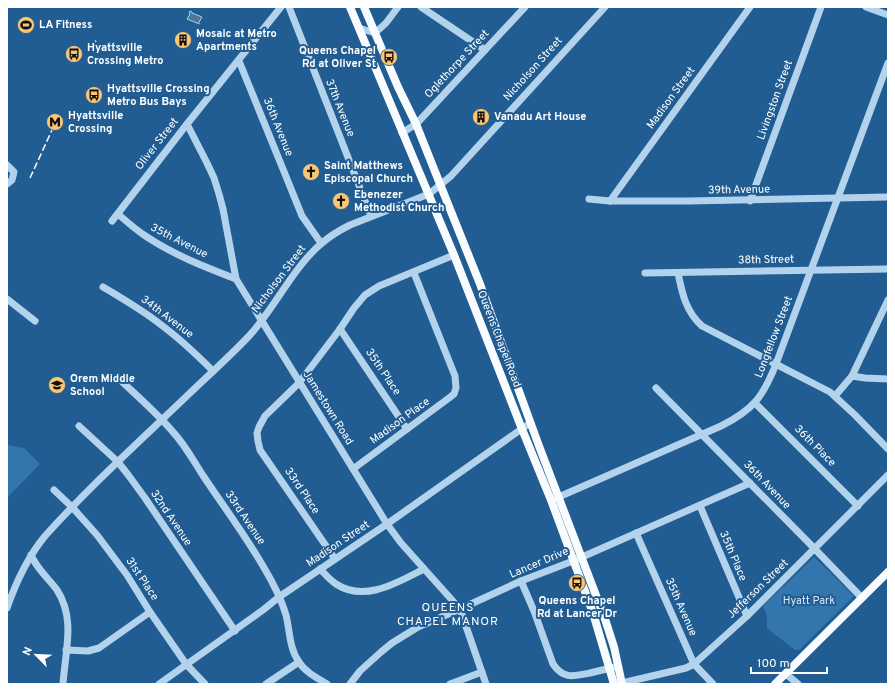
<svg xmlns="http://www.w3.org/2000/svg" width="895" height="691" font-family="Overpass,sans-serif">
<rect width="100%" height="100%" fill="#215d92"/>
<g fill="#3276ad">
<polygon points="7,445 24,448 40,464 7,498"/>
<polygon points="814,557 854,596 799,650 795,650 767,628 767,615 763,606"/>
</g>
<polygon fill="#4d769b" stroke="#a7cfee" points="190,11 192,12 192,13 202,17 199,22 199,24 197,23 187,19 190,14 189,13"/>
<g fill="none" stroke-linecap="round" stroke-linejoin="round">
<g stroke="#b3d3ed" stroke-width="7">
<polyline points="289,7 371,216"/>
<polyline points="421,7 485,50"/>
<polyline points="866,7 888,15"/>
<polyline points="359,28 375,33 386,23 398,7"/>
<polyline points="239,61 285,174 302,216 321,243"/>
<polyline points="187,124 207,163 214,178 219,194 223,209 236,279 387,524 401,543 460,609 486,684"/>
<polyline points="402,133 416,124 419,121 525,7"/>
<polyline points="7,165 14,172 12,180 7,184"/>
<polyline points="589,199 610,201 688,201 888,197"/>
<polyline points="610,201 750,7"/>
<polyline points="750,201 821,7"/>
<path d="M118,214C127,222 136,230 147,237C174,255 205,267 236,279"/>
<polyline points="112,221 187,124 281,7"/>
<polyline points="645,273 888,269"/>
<path d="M678,273C682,293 686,312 702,326L830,392L855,415L888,449"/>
<path d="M103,287C123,299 142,310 160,324C179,338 196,354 213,371"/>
<polyline points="7,299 35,321"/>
<polyline points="340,329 407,429"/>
<polyline points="852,376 865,378 888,379"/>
<path d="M117,377C136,395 156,412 173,432C186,446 194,462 204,477C224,507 245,535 263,566C272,581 281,598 286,615C290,631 289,648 299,662C305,672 317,678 327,684"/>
<polyline points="656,388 811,545 862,598"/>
<polyline points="835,396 852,376 888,300"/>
<polyline points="755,403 858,506"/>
<polyline points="79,426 118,462 129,476 145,498 235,631"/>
<polyline points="353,469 407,429 449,398 454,394 456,388 455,376 414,273"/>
<polyline points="54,490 72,507 97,535 127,575 150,612 186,664 205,684"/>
<path d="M554,499L721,426C753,410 763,397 776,364L888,63"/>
<polyline points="700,506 747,616"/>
<polyline points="636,533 694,664 713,684"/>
<path d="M31,555C37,569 48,578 57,590C76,619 65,652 63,684"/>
<polyline points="335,559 260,450 258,441 257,433 259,427 265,416 299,383 340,329 354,308 365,295 379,286 454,255"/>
<path d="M320,569C325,574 330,580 336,584C365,603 398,582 424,569"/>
<path d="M521,581L534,611L553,664C564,680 574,676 590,673C598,671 607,669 615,667"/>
<path d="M7,608C16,582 27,558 45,536C90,486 141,440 190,393C210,374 230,356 249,336C275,308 293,267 322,243C330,236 340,230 350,225L429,194L451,176L605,7"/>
<polyline points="66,650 88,651 99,648 150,612"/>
<polyline points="786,674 798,684"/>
<polyline points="622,683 686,668 694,664 747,616 888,475"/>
<polyline points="159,684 263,610 279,597 387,524 530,423"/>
<polyline points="266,684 299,662"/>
<polyline points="350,684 360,671 381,652 392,643 418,627 460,609 521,581 573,561 750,483"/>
<polyline points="450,684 482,672"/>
</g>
<g stroke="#f9fcff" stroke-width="8">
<polyline points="350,7 454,255 522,429 551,500 593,613 614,684"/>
<polyline points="364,7 398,87 416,124 480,284 539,446 605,619 614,647 622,684"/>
<polyline points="775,684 888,572"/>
</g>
<g stroke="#fff" stroke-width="1.5" stroke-dasharray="7 3" stroke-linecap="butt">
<polyline points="93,47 97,38"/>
<polyline points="30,178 58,117"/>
</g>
</g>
<defs>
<g id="stadium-disc" transform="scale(0.9)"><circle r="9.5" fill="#fac674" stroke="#215d92"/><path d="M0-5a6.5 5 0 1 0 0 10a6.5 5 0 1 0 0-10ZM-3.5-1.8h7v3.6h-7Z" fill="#111"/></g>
<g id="building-disc" transform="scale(0.9)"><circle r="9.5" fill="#fac674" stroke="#215d92"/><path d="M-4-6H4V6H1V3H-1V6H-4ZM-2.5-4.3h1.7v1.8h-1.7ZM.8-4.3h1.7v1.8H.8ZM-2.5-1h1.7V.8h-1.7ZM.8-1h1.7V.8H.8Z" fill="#111"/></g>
<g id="bus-disc" transform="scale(0.9)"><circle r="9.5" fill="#fac674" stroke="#215d92"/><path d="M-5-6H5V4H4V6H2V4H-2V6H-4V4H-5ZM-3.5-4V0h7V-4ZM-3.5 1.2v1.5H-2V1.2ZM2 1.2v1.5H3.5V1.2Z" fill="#111"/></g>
<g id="metro-disc" transform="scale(0.9)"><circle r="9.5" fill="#fac674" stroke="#215d92"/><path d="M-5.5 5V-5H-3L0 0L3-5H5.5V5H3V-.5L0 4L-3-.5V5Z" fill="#111"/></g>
<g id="church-disc" transform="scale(0.9)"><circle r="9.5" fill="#fac674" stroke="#215d92"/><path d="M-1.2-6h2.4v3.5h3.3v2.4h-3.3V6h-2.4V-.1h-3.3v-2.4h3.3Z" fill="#111"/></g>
<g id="school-disc" transform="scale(0.9)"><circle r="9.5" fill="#fac674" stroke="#215d92"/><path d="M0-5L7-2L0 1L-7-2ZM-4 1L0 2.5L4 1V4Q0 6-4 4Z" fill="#111"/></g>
</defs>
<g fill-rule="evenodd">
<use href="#stadium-disc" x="26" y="25"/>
<use href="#building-disc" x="183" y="40"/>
<use href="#bus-disc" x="74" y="54"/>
<use href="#bus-disc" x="389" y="57"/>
<use href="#bus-disc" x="94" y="95"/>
<use href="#building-disc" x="481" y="117"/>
<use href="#metro-disc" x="55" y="122"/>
<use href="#church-disc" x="311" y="172"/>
<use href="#church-disc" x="341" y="201"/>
<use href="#school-disc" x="57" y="385"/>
<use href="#bus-disc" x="577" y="583"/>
</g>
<g text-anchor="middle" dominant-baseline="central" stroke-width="4" stroke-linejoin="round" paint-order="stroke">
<g font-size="11" font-weight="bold" fill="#fff" stroke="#215d92" text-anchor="start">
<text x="39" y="25">LA Fitness</text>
<text x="196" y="34">Mosaic at Metro<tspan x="196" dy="13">Apartments</tspan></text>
<text x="87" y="48">Hyattsville<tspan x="87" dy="13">Crossing Metro</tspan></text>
<text x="376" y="51" text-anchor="end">Queens Chapel<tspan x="376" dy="13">Rd at Oliver St</tspan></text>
<text x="107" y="89">Hyattsville Crossing<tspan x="107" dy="13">Metro Bus Bays</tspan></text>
<text x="68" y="116">Hyattsville<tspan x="68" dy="13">Crossing</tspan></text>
<text x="494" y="117">Vanadu Art House</text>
<text x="324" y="166">Saint Matthews<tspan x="324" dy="13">Episcopal Church</tspan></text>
<text x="354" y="195">Ebenezer<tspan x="354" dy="13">Methodist Church</tspan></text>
<text x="70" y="379">Orem Middle<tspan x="70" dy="13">School</tspan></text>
<text x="577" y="601" text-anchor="middle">Queens Chapel<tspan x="577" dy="13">Rd at Lancer Dr</tspan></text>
</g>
<g font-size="11" fill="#fff" stroke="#215d92">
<text transform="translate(457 64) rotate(-47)">Oglethorpe Street</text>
<text transform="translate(533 69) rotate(-48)">Nicholson Street</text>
<text transform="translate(671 98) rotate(-54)">Madison Street</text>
<text transform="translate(775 100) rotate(-70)">Livingston Street</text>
<text transform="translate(340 108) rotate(68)">37th Avenue</text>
<text transform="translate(278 127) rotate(68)">36th Avenue</text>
<text transform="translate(157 144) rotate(-52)">Oliver Street</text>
<text transform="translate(739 190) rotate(-1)">39th Avenue</text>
<text transform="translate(179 241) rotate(27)">35th Avenue</text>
<text transform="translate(766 260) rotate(-1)">38th Street</text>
<text transform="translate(279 279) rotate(-53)">Nicholson Street</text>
<text transform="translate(167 317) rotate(37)">34th Avenue</text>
<text transform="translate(774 337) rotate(-69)">Longfellow Street</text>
<text transform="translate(499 339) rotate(69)">Queens Chapel Road</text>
<text transform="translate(383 372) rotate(56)">35th Place</text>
<text transform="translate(328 408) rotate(58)">Jamestown Road</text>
<text transform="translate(400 421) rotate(-36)">Madison Place</text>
<text transform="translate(815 446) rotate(45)">36th Place</text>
<text transform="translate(767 485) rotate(46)">36th Avenue</text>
<text transform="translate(302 491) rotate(56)">33rd Place</text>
<text transform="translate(171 518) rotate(56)">32nd Avenue</text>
<text transform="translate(245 518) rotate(56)">33rd Avenue</text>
<text transform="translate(338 544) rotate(-34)">Madison Street</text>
<text transform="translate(733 556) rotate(67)">35th Place</text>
<text transform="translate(539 563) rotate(-23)">Lancer Drive</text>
<text transform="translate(142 579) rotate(56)">31st Place</text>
<text transform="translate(758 589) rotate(-44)">Jefferson Street</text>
<text transform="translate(681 607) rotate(66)">35th Avenue</text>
</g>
<g font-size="11" fill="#d9ebfa" stroke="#215d92">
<text x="809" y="601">Hyatt Park</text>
</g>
<g font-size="12" letter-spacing="1" fill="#fff" stroke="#215d92">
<text x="448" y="608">QUEENS<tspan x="448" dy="14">CHAPEL MANOR</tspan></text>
</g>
</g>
<rect width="895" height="691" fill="none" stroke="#ffffff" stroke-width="16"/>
<g transform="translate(36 655) rotate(294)" stroke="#215d92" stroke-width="3" paint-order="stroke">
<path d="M0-3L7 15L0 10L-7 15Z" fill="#ffffff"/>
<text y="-6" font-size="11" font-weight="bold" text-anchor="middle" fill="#ffffff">N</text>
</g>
<path d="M751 667v6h76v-6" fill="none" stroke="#ffffff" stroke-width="2"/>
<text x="757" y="667" font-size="12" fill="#ffffff" stroke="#215d92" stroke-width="3" paint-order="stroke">100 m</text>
</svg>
